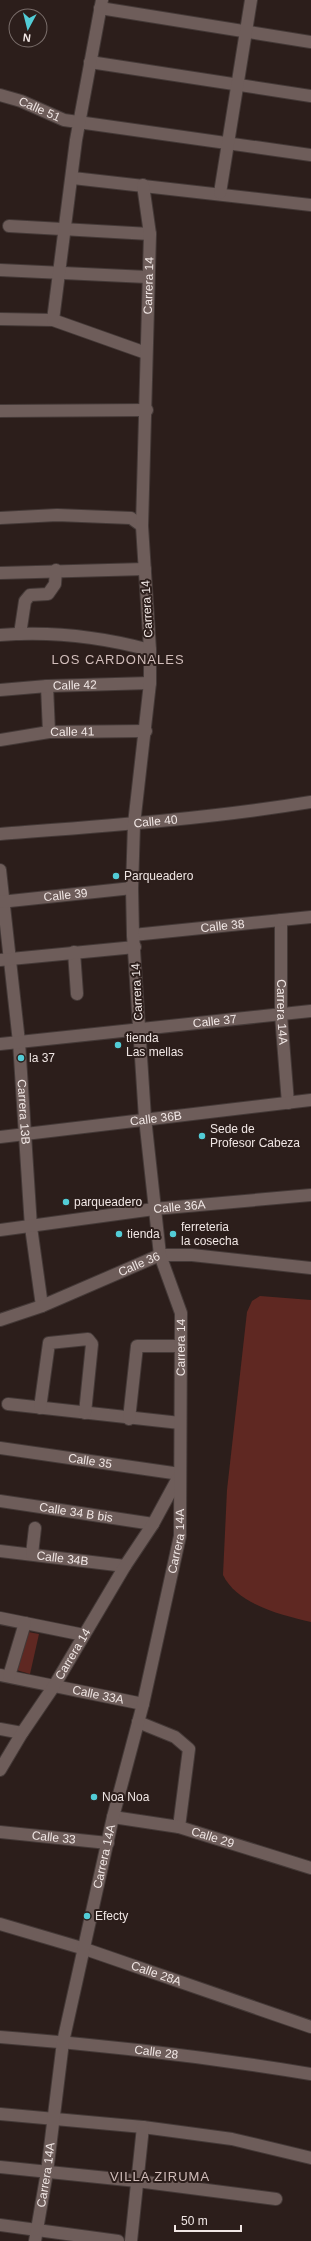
<svg xmlns="http://www.w3.org/2000/svg" width="311" height="2241" font-family="Helvetica,sans-serif">
<rect width="100%" height="100%" fill="#2c1e1b"/>
<g fill="#5f2822">
<path d="M260,1296L311,1300V1622C281,1615 237,1604 223,1575L227,1490L247,1312L252,1301Z"/>
<polygon points="23,1631 39,1634 30,1674 13,1669"/>
</g>
<g fill="none" stroke-linecap="round" stroke-linejoin="round">
<g stroke="#443937" stroke-width="14">
<g id="minor">
<polyline points="100,8 311,42"/>
<polyline points="90,62 311,96"/>
<path id="s1" d="M0,95L21,101L64,120L311,155"/>
<polyline points="73,178 311,205"/>
<polyline points="220,193 251,0"/>
<polyline points="9,226 150,234"/>
<polyline points="0,270 147,277"/>
<polyline points="0,319 53,320 146,353"/>
<polyline points="53,320 76,140 102,0"/>
<polyline points="0,411 147,410"/>
<polyline points="0,518 57,515 131,518 142,526"/>
<polyline points="0,573 145,569"/>
<polyline points="20,634 25,601 30,595 48,594 55,584 56,570"/>
<path d="M0,635C49,631 102,637 150,650"/>
<polyline points="47,686 49,732"/>
<path id="s2" d="M0,690L47,686L150,683"/>
<path id="s3" d="M0,740L49,732L146,731"/>
<path id="s4" d="M0,834C104,826 208,819 311,802"/>
<path id="s5" d="M0,870L19,1042L31,1227L42,1306"/>
<path id="s6" d="M0,902L132,888"/>
<path id="s7" d="M281,920V1015L288,1103"/>
<path id="s8" d="M133,935L311,917"/>
<polyline points="74,952 77,994"/>
<polyline points="0,960 135,947"/>
<path id="s9" d="M0,1044L311,1011"/>
<path id="s10" d="M0,1137L311,1100"/>
<path id="s11" d="M0,1230L154,1209L311,1195"/>
<path id="s12" d="M0,1320L42,1306L160,1255H192L311,1268"/>
<polyline points="8,1404 180,1423"/>
<polyline points="40,1408 49,1343 88,1339 92,1344 85,1413"/>
<polyline points="129,1419 137,1346 181,1346"/>
<path id="s13" d="M0,1448L180,1474"/>
<path id="s14" d="M0,1501L153,1524"/>
<path id="s15" d="M0,1551L125,1566"/>
<polyline points="32,1554 35,1528"/>
<polyline points="0,1618 84,1635"/>
<path id="s16" d="M0,1675L143,1704"/>
<polyline points="9,1676 25,1623"/>
<polyline points="138,1722 175,1737 189,1749 179,1827"/>
<polyline points="0,1729 22,1733"/>
<path id="s17" d="M0,1770L22,1733L54,1686L125,1566L153,1524L179,1476"/>
<path id="s18" d="M113,1817L179,1827L311,1868"/>
<path id="s19" d="M0,1832L108,1843"/>
<path id="s20" d="M0,1924L85,1949L311,2027"/>
<path id="s21" d="M0,2037C104,2045 208,2057 311,2074"/>
<polyline points="0,2114 143,2127 232,2139 311,2158"/>
<polyline points="0,2167 137,2181 276,2199"/>
<polyline points="0,2225 118,2241"/>
<path id="s22" d="M35,2241L47,2172L63,2042L113,1817L143,1704L180,1536L181,1313L160,1255L145,1118L133,935L132,888L134,824L150,683V650L142,526L150,234L143,185"/>
<polyline points="131,2241 143,2127"/>
</g>
</g>
<use href="#minor" stroke="#6e5d5a" stroke-width="12"/>
</g>
<g fill="#52ccd6" stroke="#2c1e1b" stroke-width="1.5">
<circle cx="116" cy="876" r="4"/>
<circle cx="118" cy="1045" r="4"/>
<circle cx="21" cy="1058" r="4"/>
<circle cx="202" cy="1136" r="4"/>
<circle cx="66" cy="1202" r="4"/>
<circle cx="119" cy="1234" r="4"/>
<circle cx="173" cy="1234" r="4"/>
<circle cx="94" cy="1797" r="4"/>
<circle cx="87" cy="1916" r="4"/>
</g>
<g text-anchor="middle" dominant-baseline="central" stroke-width="4" stroke-linejoin="round" paint-order="stroke">
<g font-size="12" fill="#f0e6e4" stroke="#2c1e1b">
<text stroke="none"><textPath href="#s1" startOffset="42">Calle 51</textPath></text>
<text stroke="none"><textPath href="#s22" startOffset="1977">Carrera 14</textPath></text>
<text transform="translate(147 609) rotate(-93)">Carrera 14</text>
<text stroke="none"><textPath href="#s2" startOffset="75">Calle 42</textPath></text>
<text stroke="none"><textPath href="#s3" startOffset="73">Calle 41</textPath></text>
<text stroke="none"><textPath href="#s4" startOffset="156">Calle 40</textPath></text>
<text stroke="none"><textPath href="#s6" startOffset="66">Calle 39</textPath></text>
<text stroke="none"><textPath href="#s8" startOffset="90">Calle 38</textPath></text>
<text transform="translate(137 992) rotate(-93)">Carrera 14</text>
<text stroke="none"><textPath href="#s7" startOffset="92">Carrera 14A</textPath></text>
<text stroke="none"><textPath href="#s9" startOffset="216">Calle 37</textPath></text>
<text stroke="none"><textPath href="#s5" startOffset="243">Carrera 13B</textPath></text>
<text stroke="none"><textPath href="#s10" startOffset="157">Calle 36B</textPath></text>
<text stroke="none"><textPath href="#s11" startOffset="181">Calle 36A</textPath></text>
<text stroke="none"><textPath href="#s12" startOffset="150">Calle 36</textPath></text>
<text stroke="none"><textPath href="#s22" startOffset="909">Carrera 14</textPath></text>
<text stroke="none"><textPath href="#s13" startOffset="91">Calle 35</textPath></text>
<text stroke="none"><textPath href="#s14" startOffset="77">Calle 34 B bis</textPath></text>
<text stroke="none"><textPath href="#s22" startOffset="715">Carrera 14A</textPath></text>
<text stroke="none"><textPath href="#s15" startOffset="63">Calle 34B</textPath></text>
<text stroke="none"><textPath href="#s17" startOffset="137">Carrera 14</textPath></text>
<text stroke="none"><textPath href="#s16" startOffset="100">Calle 33A</textPath></text>
<text stroke="none"><textPath href="#s18" startOffset="102">Calle 29</textPath></text>
<text stroke="none"><textPath href="#s19" startOffset="54">Calle 33</textPath></text>
<text stroke="none"><textPath href="#s22" startOffset="391">Carrera 14A</textPath></text>
<text stroke="none"><textPath href="#s20" startOffset="164">Calle 28A</textPath></text>
<text stroke="none"><textPath href="#s21" startOffset="157">Calle 28</textPath></text>
<text stroke="none"><textPath href="#s22" startOffset="67">Carrera 14A</textPath></text>
</g>
<g font-size="12" fill="#f0e6e4" stroke="#2c1e1b" text-anchor="start">
<text x="124" y="876">Parqueadero</text>
<text x="126" y="1038">tienda<tspan x="126" dy="14">Las mellas</tspan></text>
<text x="29" y="1058">la 37</text>
<text x="210" y="1129">Sede de<tspan x="210" dy="14">Profesor Cabeza</tspan></text>
<text x="74" y="1202">parqueadero</text>
<text x="181" y="1227">ferreteria<tspan x="181" dy="14">la cosecha</tspan></text>
<text x="127" y="1234">tienda</text>
<text x="102" y="1797">Noa Noa</text>
<text x="95" y="1916">Efecty</text>
</g>
<g font-size="13" letter-spacing="1" fill="#d2bebb" stroke="#2c1e1b">
<text x="118" y="659">LOS CARDONALES</text>
<text x="160" y="2176">VILLA ZIRUMA</text>
</g>
</g>
<g transform="translate(28 28) rotate(187)"><circle r="19" fill="#2c1e1b" stroke="#7a6e6b"/>
<path d="M0-3L7 15L0 10L-7 15Z" fill="#52ccd6"/>
<text y="-6" font-size="11" font-weight="bold" text-anchor="middle" fill="#f0e6e4">N</text>
</g>
<path d="M175 2225v6h66v-6" fill="none" stroke="#f0e6e4" stroke-width="2"/>
<text x="181" y="2225" font-size="12" fill="#f0e6e4" stroke="#2c1e1b" stroke-width="3" paint-order="stroke">50 m</text>
</svg>
